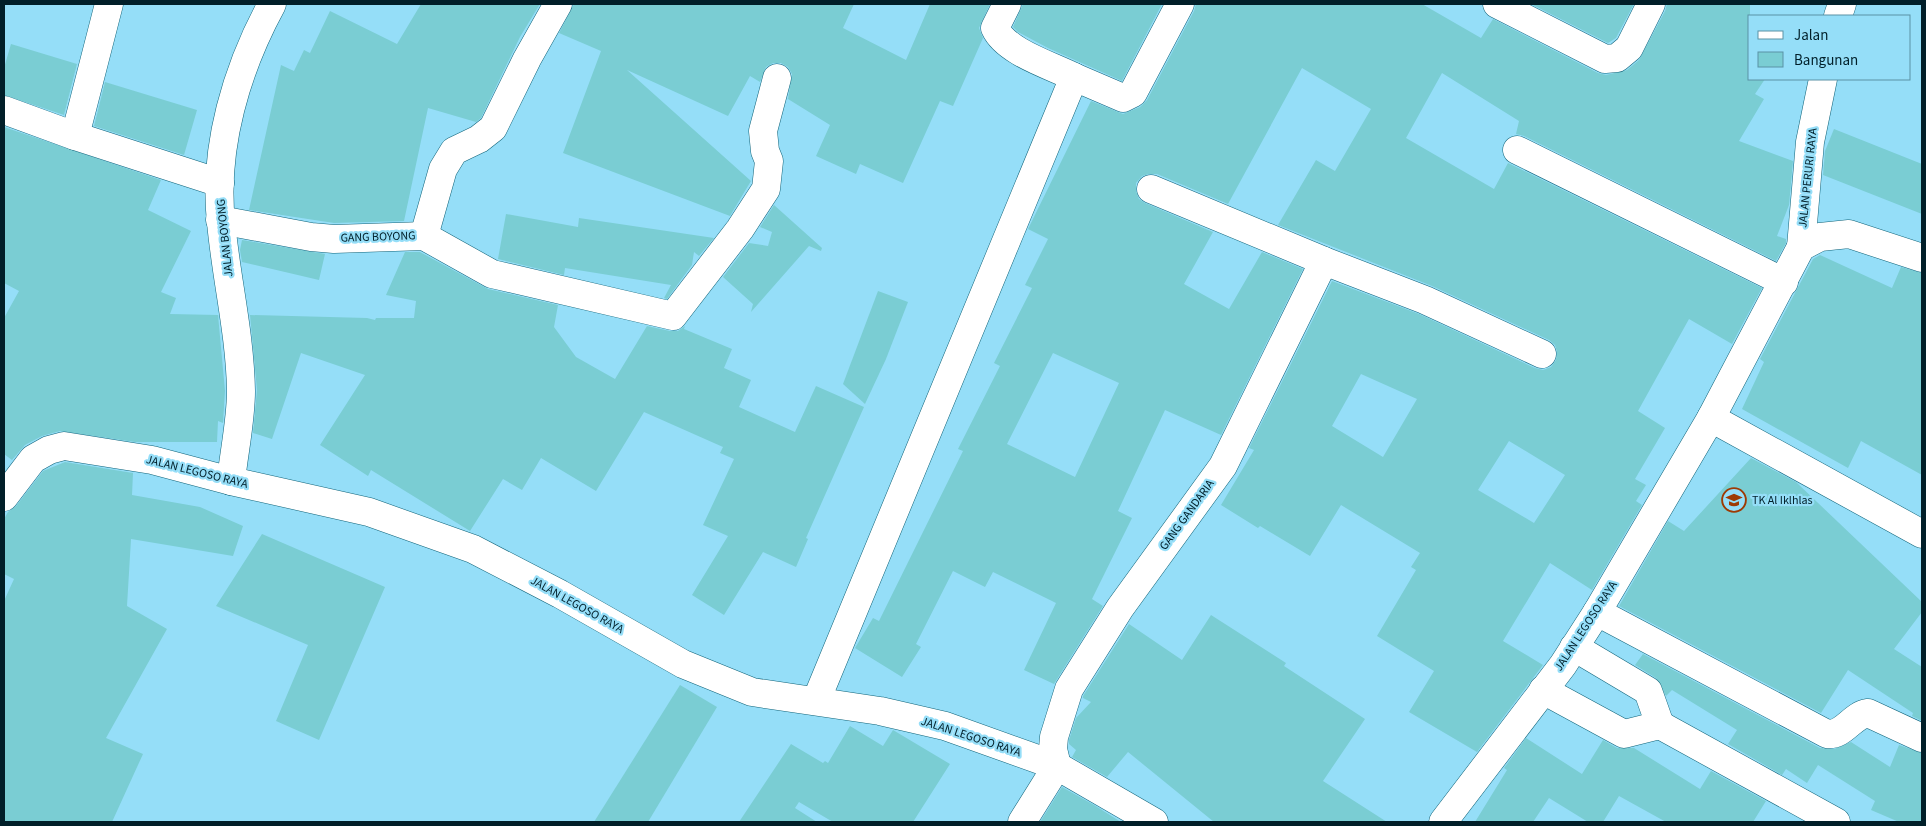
<svg xmlns="http://www.w3.org/2000/svg" width="1926" height="826" font-family="'Source Sans 3',sans-serif">
<rect width="100%" height="100%" fill="#95def8"/>
<g fill="#7acdd3" fill-rule="evenodd">
<polygon points="421,4 540,4 520,37 481,118 476,122 428,108 404,221 334,223 249,210 281,65 294,71 304,50 310,53 330,11 397,44"/>
<polygon points="574,4 854,4 843,28 906,60 930,4 990,4 979,28 983,38 953,106 940,101 903,183 860,164 856,174 816,156 830,125 788,99 792,74 788,67 781,63 773,63 766,67 760,82 750,76 728,116 627,70 751,181 730,216 563,153 601,51 559,33"/>
<polygon points="1023,4 1162,4 1122,81 1048,48 1018,32 1013,27"/>
<path d="M1196,4H1422L1481,38L1493,19L1598,73L1606,75L1627,70L1639,60L1665,11L1667,4H1750V79H1765L1755,94L1764,99L1739,141L1793,161L1789,205L1777,236L1786,239V243L1776,261L1524,136L1516,134L1519,121L1442,73L1406,138L1494,189L1508,163L1762,288L1732,344L1689,319L1638,411L1665,428L1635,479L1646,485L1636,501L1642,505L1592,590L1550,563L1503,641L1543,665L1477,752L1409,712L1434,671L1377,636L1416,570L1411,567L1420,553L1341,505L1310,556L1260,526L1258,528L1221,505L1254,450L1249,448L1332,281L1419,314L1535,368L1543,370L1551,367L1556,360L1557,352L1555,345L1549,340L1432,286L1278,225L1316,160L1335,171L1371,109L1302,68L1228,204L1157,174H1149L1142,176L1136,183V191L1139,199L1145,203L1213,232L1184,284L1229,309L1262,252L1303,269L1221,435L1165,410L1118,511L1132,518L1092,599L1103,606L1054,684L1024,670L1056,603L993,572L985,587L953,571L916,644L921,647L902,677L855,648L873,618L879,621L963,451L958,449L1000,366L994,363L1032,288L1025,285L1048,239L1028,229L1091,101L1123,114L1140,107L1147,100L1194,11ZM1053,353L1119,383L1075,477L1007,444ZM1361,374L1417,399L1383,457L1332,426ZM1509,441L1565,475L1534,523L1478,490Z"/>
<polygon points="1531,4 1634,4 1616,38 1608,43"/>
<polygon points="11,44 77,64 64,115 4,95 4,68"/>
<polygon points="105,82 197,110 184,155 94,126"/>
<polygon points="4,127 161,180 148,210 191,231 161,292 176,298 170,314 218,315 225,391 223,423 218,421 217,442 135,442 60,431 42,436 25,445 12,460 4,454 4,318 19,291 4,283"/>
<polygon points="1834,129 1922,164 1922,214 1823,175 1825,151"/>
<polygon points="774,205 822,248 821,251 809,246 751,312 753,304 723,277 749,243 768,246 772,232 760,227"/>
<polygon points="506,214 578,227 579,218 714,238 699,256 694,252 692,265 667,299 664,298 671,285 565,268 564,275 498,259"/>
<polygon points="242,240 325,254 319,280 242,262 240,250"/>
<polygon points="405,252 420,252 488,289 558,305 554,327 576,357 615,379 647,326 670,331 678,331 685,326 684,329 732,349 724,368 751,380 739,407 795,432 816,386 864,407 806,538 808,539 796,567 763,552 724,615 692,595 728,536 703,525 734,459 720,453 723,447 644,412 596,491 541,458 522,490 503,479 470,531 371,470 368,476 320,445 365,375 301,353 272,439 253,433 257,390 250,315 367,318 375,320 376,318 414,318 416,301 386,295"/>
<polygon points="1820,255 1892,288 1901,267 1922,273 1922,475 1861,441 1848,468 1742,409 1764,362 1760,359 1813,259"/>
<polygon points="878,291 908,302 886,359 865,404 843,384"/>
<polygon points="1751,458 1796,482 1922,602 1922,612 1894,649 1922,667 1922,721 1912,716 1913,713 1848,670 1821,713 1619,606 1668,521 1684,531"/>
<polygon points="65,462 133,473 132,495 200,507 243,526 233,556 131,539 127,606 167,629 106,738 143,754 112,822 4,822 4,601 14,579 4,574 4,519 8,512 16,506 43,471"/>
<polygon points="262,534 385,587 319,740 276,721 308,645 216,606"/>
<polygon points="1211,615 1286,663 1284,666 1365,719 1323,781 1387,822 1214,822 1128,752 1107,777 1072,757 1076,750 1069,744 1069,740 1076,718 1091,702 1083,698 1083,696 1129,624 1182,660"/>
<polygon points="1643,654 1820,748 1834,749 1851,742 1890,767 1899,745 1922,753 1922,822 1899,822 1871,810 1875,801 1818,765 1807,783 1786,769 1782,775 1728,744 1737,730 1672,690 1666,696 1656,678 1635,665"/>
<polygon points="680,685 717,707 648,822 594,822"/>
<polygon points="850,726 883,746 893,730 950,764 913,822 833,822 799,802 795,808 817,822 739,822 791,744 823,763 825,761 828,763"/>
<polygon points="1526,738 1582,774 1603,740 1617,748 1634,748 1700,789 1711,771 1766,801 1753,822 1666,822 1619,796 1603,822 1588,822 1549,798 1533,822 1475,822 1507,770 1504,768"/>
<polygon points="1062,787 1094,805 1121,822 1040,822"/>
</g>
<g fill="none" stroke-linecap="round" stroke-linejoin="round">
<g stroke="#11647a" stroke-width="29">
<g id="minor">
<path d="M1007,4L995,28C1006,52 1050,65 1074,77"/>
<polyline points="1497,4 1605,59 1617,58 1629,48 1651,4"/>
<polyline points="1838,16 1842,4"/>
<polyline points="4,110 75,136 220,183"/>
<polyline points="75,136 109,4"/>
<polyline points="1517,150 1784,282"/>
<polyline points="1151,189 1324,261 1425,300 1542,354"/>
<polyline points="220,220 311,237 334,239 424,236 492,274 673,316 740,229 766,189 769,161 765,151 763,131 777,78"/>
<polyline points="424,236 443,169 454,151 479,139 493,128 527,59 558,4"/>
<polyline points="1801,247 1810,142 1823,79"/>
<polyline points="1711,418 1922,534"/>
<path d="M231,481C234,452 241,420 241,391C240,333 226,278 221,222C213,147 237,68 272,4"/>
<path d="M1597,612L1827,734C1844,736 1852,715 1868,713L1922,738"/>
<polyline points="1574,647 1648,691 1660,725"/>
<polyline points="1543,690 1624,734 1660,725 1836,822"/>
<polyline points="816,701 1074,77 1123,98 1133,93 1180,4"/>
<polyline points="1022,822 1057,766 1053,749 1054,737 1069,689 1120,608 1223,466 1324,261"/>
</g>
</g>
<g stroke="#11647a" stroke-width="29">
<g id="tertiary">
<polyline points="4,497 33,459 49,450 64,446 152,460 231,481 369,512 473,549 560,594 683,664 752,692 880,711 945,726 1057,766 1154,822"/>
<polyline points="1443,822 1563,665 1597,612 1711,418 1801,247 1820,237 1849,234 1922,258"/>
</g>
</g>
<use href="#minor" stroke="#fff" stroke-width="28"/>
<use href="#tertiary" stroke="#fff" stroke-width="28"/>
</g>
<defs>
<g id="school-ring" transform="scale(1.25)"><circle r="9.5" fill="#95def8" stroke="#9e3a03" stroke-width="1.5"/><path d="M0-5L7-2L0 1L-7-2ZM-4 1L0 2.5L4 1V4Q0 6-4 4Z" fill="#9e3a03"/></g>
</defs>
<g fill-rule="evenodd">
<use href="#school-ring" x="1734" y="500"/>
</g>
<g text-anchor="middle" dominant-baseline="central" stroke-width="4.5" stroke-linejoin="round" paint-order="stroke">
<g font-size="12" fill="#011f29" stroke="#95def8">
<text transform="translate(1808 178) rotate(-84)">JALAN PERURI RAYA</text>
<text transform="translate(378 237) rotate(-2)">GANG BOYONG</text>
<text transform="translate(225 238) rotate(-96)">JALAN BOYONG</text>
<text transform="translate(197 472) rotate(14)">JALAN LEGOSO RAYA</text>
<text transform="translate(1187 515) rotate(-54)">GANG GANDARIA</text>
<text transform="translate(577 605) rotate(29)">JALAN LEGOSO RAYA</text>
<text transform="translate(1586 626) rotate(-57)">JALAN LEGOSO RAYA</text>
<text transform="translate(971 737) rotate(18)">JALAN LEGOSO RAYA</text>
</g>
<g font-size="12" fill="#011f29" stroke="#95def8" text-anchor="start">
<text x="1752" y="500">TK Al Iklhlas</text>
</g>
</g>
<rect width="1926" height="826" fill="none" stroke="#011f29" stroke-width="10"/>
<rect x="1748" y="15" width="162" height="65" fill="#95def8" stroke="#5a92a5"/>
<rect x="1758" y="31" width="25" height="8" fill="#ffffff" stroke="#5a92a5"/>
<text x="1794" y="40" font-size="15" fill="#011f29">Jalan</text>
<rect x="1758" y="52" width="25" height="15" fill="#7acdd3" stroke="#5a92a5"/>
<text x="1794" y="65" font-size="15" fill="#011f29">Bangunan</text>
</svg>
